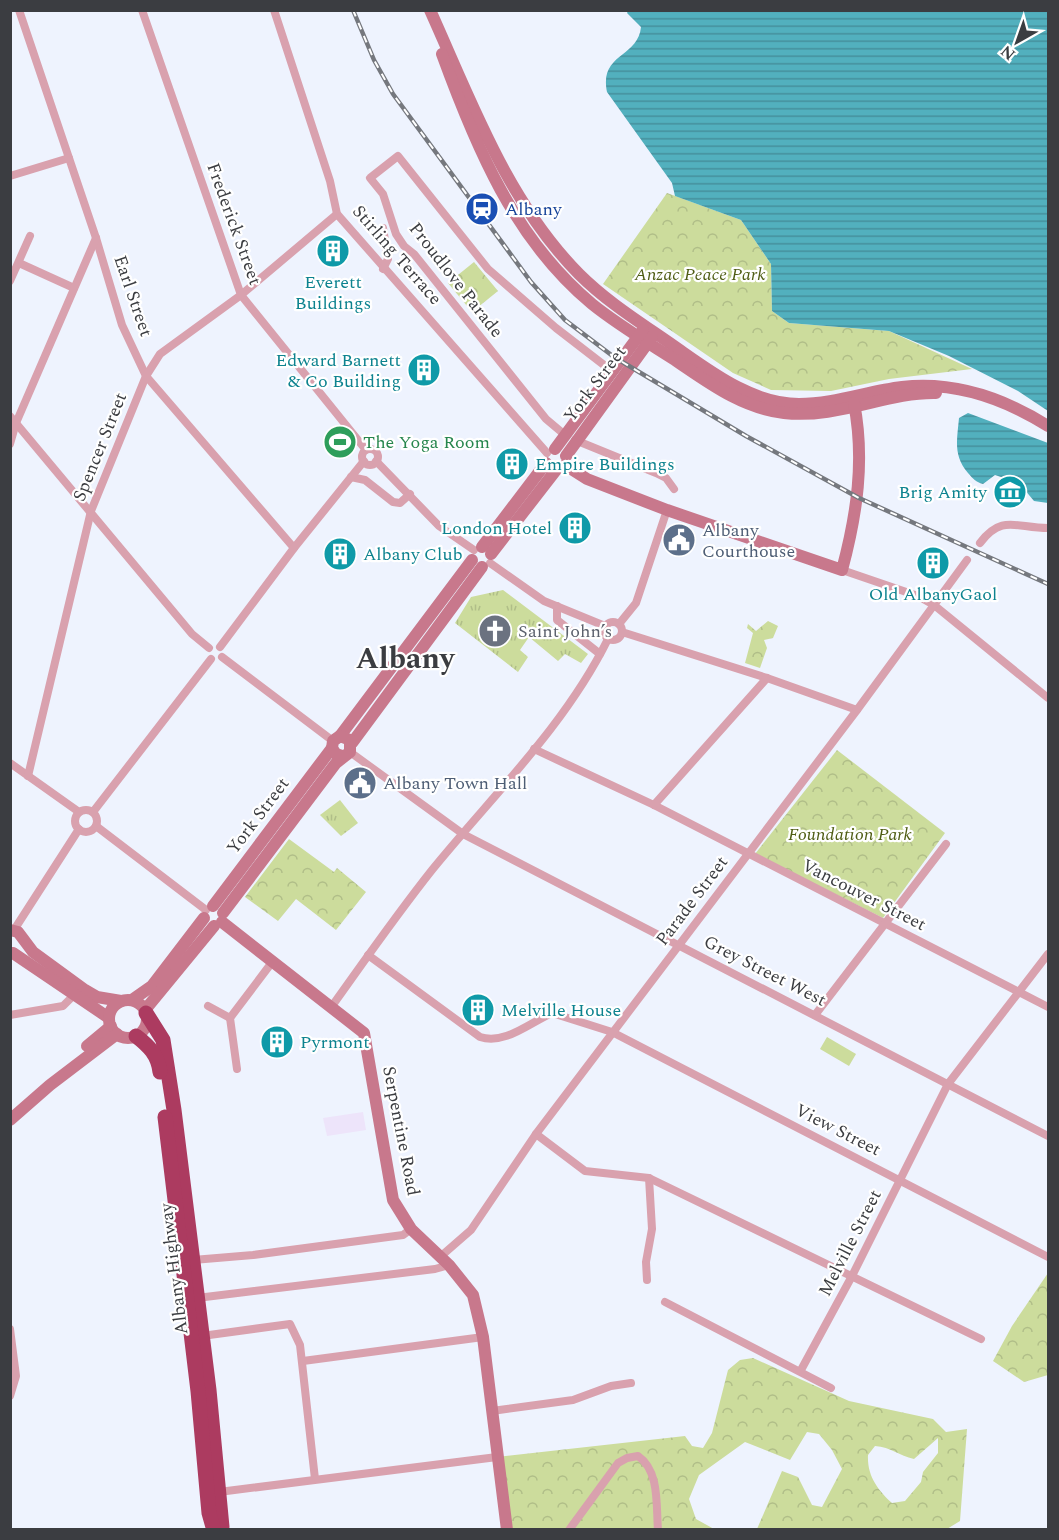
<svg xmlns="http://www.w3.org/2000/svg" width="1059" height="1540" font-family="Spectral,serif">
<defs>
<pattern id="grass-tufts" width="24" height="20" patternUnits="userSpaceOnUse" patternTransform="scale(1.5)"><rect width="24" height="20" fill="#ccdc9c"/><path d="M3 7l-1-3M5 7V3M7 7l1-3M15 17l-1-3M17 17v-4M19 17l1-3" fill="none" stroke="#b0be88"/></pattern>
<pattern id="forest-crowns" width="20" height="18" patternUnits="userSpaceOnUse" patternTransform="scale(1.5)"><rect width="20" height="18" fill="#ccdc9c"/><path d="M2 6a3 3 0 1 1 6 0M12 15a3 3 0 1 1 6 0" fill="none" stroke="#b0be88"/></pattern>
<pattern id="water-rules" width="6" height="5" patternUnits="userSpaceOnUse" patternTransform="scale(1.5)"><rect width="6" height="5" fill="#52b0be"/><path d="M0 2.5h6" fill="none" stroke="#45909c"/></pattern>
</defs>
<rect width="100%" height="100%" fill="#eef3fe"/>
<polygon fill="#ede4fa" points="363,1112 366,1130 327,1136 323,1118"/>
<g fill="url(#grass-tufts)">
<polygon points="503,590 588,654 581,663 565,654 558,661 529,637 520,650 528,657 518,672 455,623 471,597"/>
<polygon points="340,800 358,823 341,836 320,815"/>
</g>
<g fill="url(#forest-crowns)" fill-rule="evenodd">
<polygon points="667,193 741,220 771,264 772,311 789,323 889,331 972,369 889,379 831,391 771,390 733,373 603,284"/>
<polygon points="474,262 498,291 472,312 448,283"/>
<polygon points="768,621 778,626 773,638 764,640 767,648 760,668 745,663 753,633 747,628 748,624 756,631"/>
<polygon points="837,750 945,833 883,918 755,854"/>
<polygon points="289,839 334,872 337,868 366,892 336,930 296,899 278,921 245,897"/>
<polygon points="1048,1273 1048,1375 1024,1382 993,1361 1012,1326"/>
<path d="M753,1358L849,1401L933,1419L946,1432L967,1429L960,1521L947,1529H757L782,1471L798,1477L812,1505L822,1507L842,1469L832,1450L819,1434L807,1432L790,1460L745,1442L699,1475L689,1499L696,1519L714,1529H507L497,1457L685,1436L692,1446L703,1448L712,1433L728,1370L740,1360ZM938,1438V1453L923,1472L921,1482L905,1501L892,1503C878,1490 867,1476 868,1455L875,1446C891,1447 899,1456 914,1459Z"/>
</g>
<polygon fill="#ccdc9c" points="827,1037 856,1054 849,1066 820,1049"/>
<g fill="url(#water-rules)">
<path d="M628,11H1048V411L1018,391L949,356L889,331L789,323L772,311L771,264L741,220L675,196L672,183L607,92C599,53 638,58 641,27L627,13Z"/>
<path d="M968,413L1048,443V503L1034,501L1019,483L995,475L983,484C976,482 973,479 968,473C953,455 957,440 959,418Z"/>
</g>
<g fill="none" stroke-linecap="round" stroke-linejoin="round">
<g stroke="#d9a1ae" stroke-width="8">
<polyline points="19,10 96,238 122,325 146,376 294,548"/>
<polyline points="142,10 241,295 366,450"/>
<polyline points="274,10 330,181 337,214 547,453"/>
<polyline points="10,176 69,158"/>
<polyline points="19,263 74,288"/>
<polyline points="383,269 388,259 383,228"/>
<polyline points="10,281 30,236"/>
<polyline points="10,416 192,634 209,648"/>
<polyline points="565,435 546,419 414,254 404,246 396,234 383,194 370,178 398,156 488,269 556,328 613,372"/>
<polyline points="575,440 656,473 666,478 674,489"/>
<polyline points="10,444 16,423 96,238"/>
<circle cx="370" cy="457" r="8"/>
<polyline points="376,461 439,526 474,550"/>
<polyline points="351,477 365,480 393,502 400,503 410,494"/>
<path d="M980,543C1002,514 1016,528 1048,528"/>
<polyline points="490,563 544,601 605,626"/>
<polyline points="842,570 918,596 934,605 1048,698"/>
<polyline points="557,606 557,620 600,654"/>
<circle cx="613" cy="631" r="9"/>
<polyline points="619,624 636,603 667,510"/>
<polyline points="622,632 767,678 857,710"/>
<polyline points="220,647 294,548 364,461"/>
<polyline points="222,657 333,741"/>
<polyline points="534,749 654,805 1048,1007"/>
<polyline points="350,752 463,834 1048,1136"/>
<polyline points="10,763 79,812"/>
<polyline points="28,776 91,511 146,376 160,354 241,295 337,214"/>
<polyline points="654,805 767,678"/>
<circle cx="86" cy="821" r="11"/>
<polyline points="93,812 211,659"/>
<polyline points="96,826 206,910"/>
<polyline points="14,930 79,829"/>
<path d="M368,955L480,1037C505,1045 529,1023 552,1013L612,1032L1048,1257"/>
<polyline points="208,1006 230,1018"/>
<path d="M332,1006C365,960 397,914 432,870C493,795 565,726 608,639"/>
<polyline points="10,1015 63,1006 74,995"/>
<polyline points="815,1015 946,844"/>
<polyline points="237,1069 230,1018 273,961"/>
<polyline points="536,1134 585,1171 649,1178 981,1339"/>
<polyline points="440,1257 471,1230 536,1134 857,710 967,560"/>
<polyline points="193,1260 253,1255 403,1235 411,1229"/>
<polyline points="647,1280 646,1262 652,1229 649,1178"/>
<polyline points="197,1298 435,1269 449,1265"/>
<polyline points="665,1302 831,1388"/>
<polyline points="10,1329 16,1376 10,1396"/>
<polyline points="202,1336 290,1324 300,1345 315,1479"/>
<polyline points="303,1361 483,1337"/>
<polyline points="801,1370 852,1276 948,1084 1048,954"/>
<polyline points="492,1411 573,1400 611,1386 631,1383"/>
<polyline points="219,1492 497,1457"/>
<path d="M569,1530L618,1463L627,1458L638,1456C660,1471 656,1506 658,1530"/>
</g>
<g stroke="#c8788c" stroke-width="12">
<path d="M430,10C472,103 507,201 579,274C609,304 646,326 681,351C715,375 755,404 799,404C834,404 868,391 902,387C954,381 1005,399 1048,426"/>
<path d="M442,54C476,147 514,239 592,304C618,325 647,342 675,360C709,383 742,408 784,413C839,419 886,392 936,393"/>
<polyline points="555,449 643,330"/>
<polyline points="566,456 652,337"/>
<path d="M565,465L587,479L667,510L842,570C857,514 865,460 854,403"/>
<polyline points="482,547 546,463"/>
<polyline points="491,554 556,470"/>
<polyline points="340,736 472,560"/>
<polyline points="352,743 482,567"/>
<polyline points="213,906 332,748"/>
<polyline points="223,913 336,763 350,752 350,740 340,736 333,741 332,748 336,754 342,756"/>
<polyline points="222,922 364,1033 393,1200 411,1229 449,1265 473,1295 483,1337 507,1530"/>
<polyline points="10,930 18,932 33,952 85,990 97,997 121,1001"/>
<polyline points="13,953 109,1018"/>
<polyline points="132,1000 152,986 204,918"/>
<circle cx="128" cy="1019" r="19"/>
<polyline points="145,1010 214,926"/>
<polyline points="87,1046 111,1026"/>
<polyline points="10,1120 50,1085 117,1034"/>
</g>
<g stroke="#ac3b60" stroke-width="15">
<polyline points="146,1013 163,1040 174,1110 209,1390 222,1527"/>
<path d="M136,1036C149,1046 158,1055 160,1072"/>
<polyline points="165,1117 198,1391 209,1513 213,1527"/>
</g>
<g stroke="#75787e" stroke-width="4.5">
<polyline id="rail" points="353,10 374,60 393,94 531,282 565,320 614,357 746,436 859,498 1048,584"/>
</g>
<use href="#rail" stroke="#fff" stroke-width="2" stroke-dasharray="7" stroke-linecap="butt"/>
</g>
<defs>
<g id="station-disc" transform="scale(1.725)"><circle r="9.5" fill="#1a4fb4" stroke="#fff"/><path d="M-3-6H3Q5-6 5-4V2Q5 4 3 4L4.5 6H3L1.5 4h-3L-3 6H-4.5L-3 4Q-5 4-5 2V-4Q-5-6-3-6ZM-3.5-4v3h7v-3ZM-3.5 1v1.5H-2V1ZM2 1v1.5H3.5V1Z" fill="#fff"/></g>
<g id="building-disc" transform="scale(1.725)"><circle r="9.5" fill="#0f9aa8" stroke="#fff"/><path d="M-4-6H4V6H1V3H-1V6H-4ZM-2.5-4.3h1.7v1.8h-1.7ZM.8-4.3h1.7v1.8H.8ZM-2.5-1h1.7V.8h-1.7ZM.8-1h1.7V.8H.8Z" fill="#fff"/></g>
<g id="stadium-disc" transform="scale(1.725)"><circle r="9.5" fill="#2e9e5b" stroke="#fff"/><path d="M0-5a6.5 5 0 1 0 0 10a6.5 5 0 1 0 0-10ZM-3.5-1.8h7v3.6h-7Z" fill="#fff"/></g>
<g id="museum-disc" transform="scale(1.725)"><circle r="9.5" fill="#0f9aa8" stroke="#fff"/><path d="M0-6L6-3V-2H-6V-3ZM-5-1h2V3h-2ZM-1-1h2V3h-2ZM3-1h2V3H3ZM-6 4H6V6H-6Z" fill="#fff"/></g>
<g id="civic-disc" transform="scale(1.725)"><circle r="9.5" fill="#5c6f8a" stroke="#fff"/><path d="M-.6-6.5H3V-4.5H.6V-3L4-1V1h2V6H-6V1h2V-1L-.6-3ZM-1.2 2.5V6h2.4V2.5Z" fill="#fff"/></g>
<g id="church-disc" transform="scale(1.725)"><circle r="9.5" fill="#6b7280" stroke="#fff"/><path d="M-1.2-6h2.4v3.5h3.3v2.4h-3.3V6h-2.4V-.1h-3.3v-2.4h3.3Z" fill="#fff"/></g>
</defs>
<g fill-rule="evenodd">
<use href="#station-disc" x="482" y="209"/>
<use href="#building-disc" x="333" y="251"/>
<use href="#building-disc" x="424" y="370"/>
<use href="#stadium-disc" x="340" y="442"/>
<use href="#building-disc" x="512" y="464"/>
<use href="#museum-disc" x="1010" y="492"/>
<use href="#building-disc" x="575" y="528"/>
<use href="#civic-disc" x="679" y="540"/>
<use href="#building-disc" x="340" y="554"/>
<use href="#building-disc" x="933" y="563"/>
<use href="#church-disc" x="495" y="631"/>
<use href="#civic-disc" x="360" y="783"/>
<use href="#building-disc" x="478" y="1010"/>
<use href="#building-disc" x="277" y="1042"/>
</g>
<g text-anchor="middle" dominant-baseline="central" stroke-width="4.5" stroke-linejoin="round" paint-order="stroke">
<g font-size="18" fill="#164399" stroke="#fff" text-anchor="start">
<text x="505" y="209">Albany</text>
</g>
<g font-size="18" fill="#3b3d41" stroke="#fff">
<text transform="translate(234 224) rotate(70)">Frederick Street</text>
<text transform="translate(397 255) rotate(49)">Stirling Terrace</text>
<text transform="translate(456 280) rotate(52)">Proudlove Parade</text>
<text transform="translate(133 296) rotate(71)">Earl Street</text>
<text transform="translate(595 384) rotate(-53)">York Street</text>
<text transform="translate(100 447) rotate(-68)">Spencer Street</text>
<text transform="translate(258 816) rotate(-53)">York Street</text>
<text transform="translate(864 895) rotate(27)">Vancouver Street</text>
<text transform="translate(692 901) rotate(-53)">Parade Street</text>
<text transform="translate(765 971) rotate(27)">Grey Street West</text>
<text transform="translate(838 1130) rotate(27)">View Street</text>
<text transform="translate(401 1131) rotate(79)">Serpentine Road</text>
<text transform="translate(850 1243) rotate(-63)">Melville Street</text>
<text transform="translate(174 1269) rotate(-97)">Albany Highway</text>
</g>
<g font-size="18" font-style="italic" fill="#4f5d14" stroke="#fff">
<text x="700" y="274">Anzac Peace Park</text>
<text x="850" y="834">Foundation Park</text>
</g>
<g font-size="18" fill="#0d838f" stroke="#fff" text-anchor="start">
<text x="333" y="282" text-anchor="middle">Everett<tspan x="333" dy="21">Buildings</tspan></text>
<text x="401" y="360" text-anchor="end">Edward Barnett<tspan x="401" dy="21">&amp; Co Building</tspan></text>
<text x="535" y="464">Empire Buildings</text>
<text x="987" y="492" text-anchor="end">Brig Amity</text>
<text x="552" y="528" text-anchor="end">London Hotel</text>
<text x="363" y="554">Albany Club</text>
<text x="933" y="594" text-anchor="middle">Old AlbanyGaol</text>
<text x="501" y="1010">Melville House</text>
<text x="300" y="1042">Pyrmont</text>
</g>
<g font-size="18" fill="#27864d" stroke="#fff" text-anchor="start">
<text x="363" y="442">The Yoga Room</text>
</g>
<g font-size="18" fill="#4e5e75" stroke="#fff" text-anchor="start">
<text x="702" y="530">Albany<tspan x="702" dy="21">Courthouse</tspan></text>
<text x="383" y="783">Albany Town Hall</text>
</g>
<g font-size="18" fill="#5b616d" stroke="#fff" text-anchor="start">
<text x="518" y="631">Saint John’s</text>
</g>
<g font-size="30" font-weight="bold" fill="#3b3d41" stroke="#fff">
<text x="405" y="659">Albany</text>
</g>
</g>
<rect width="1059" height="1540" fill="none" stroke="#3b3d41" stroke-width="24"/>
<g transform="translate(1017 42) rotate(220)" stroke="#ffffff" stroke-width="4.5" paint-order="stroke">
<path d="M0-4.5L10 22L0 15L-10 22Z" fill="#3b3d41"/>
<text y="-9" font-size="16" font-weight="bold" text-anchor="middle" fill="#3b3d41">N</text>
</g>
</svg>
